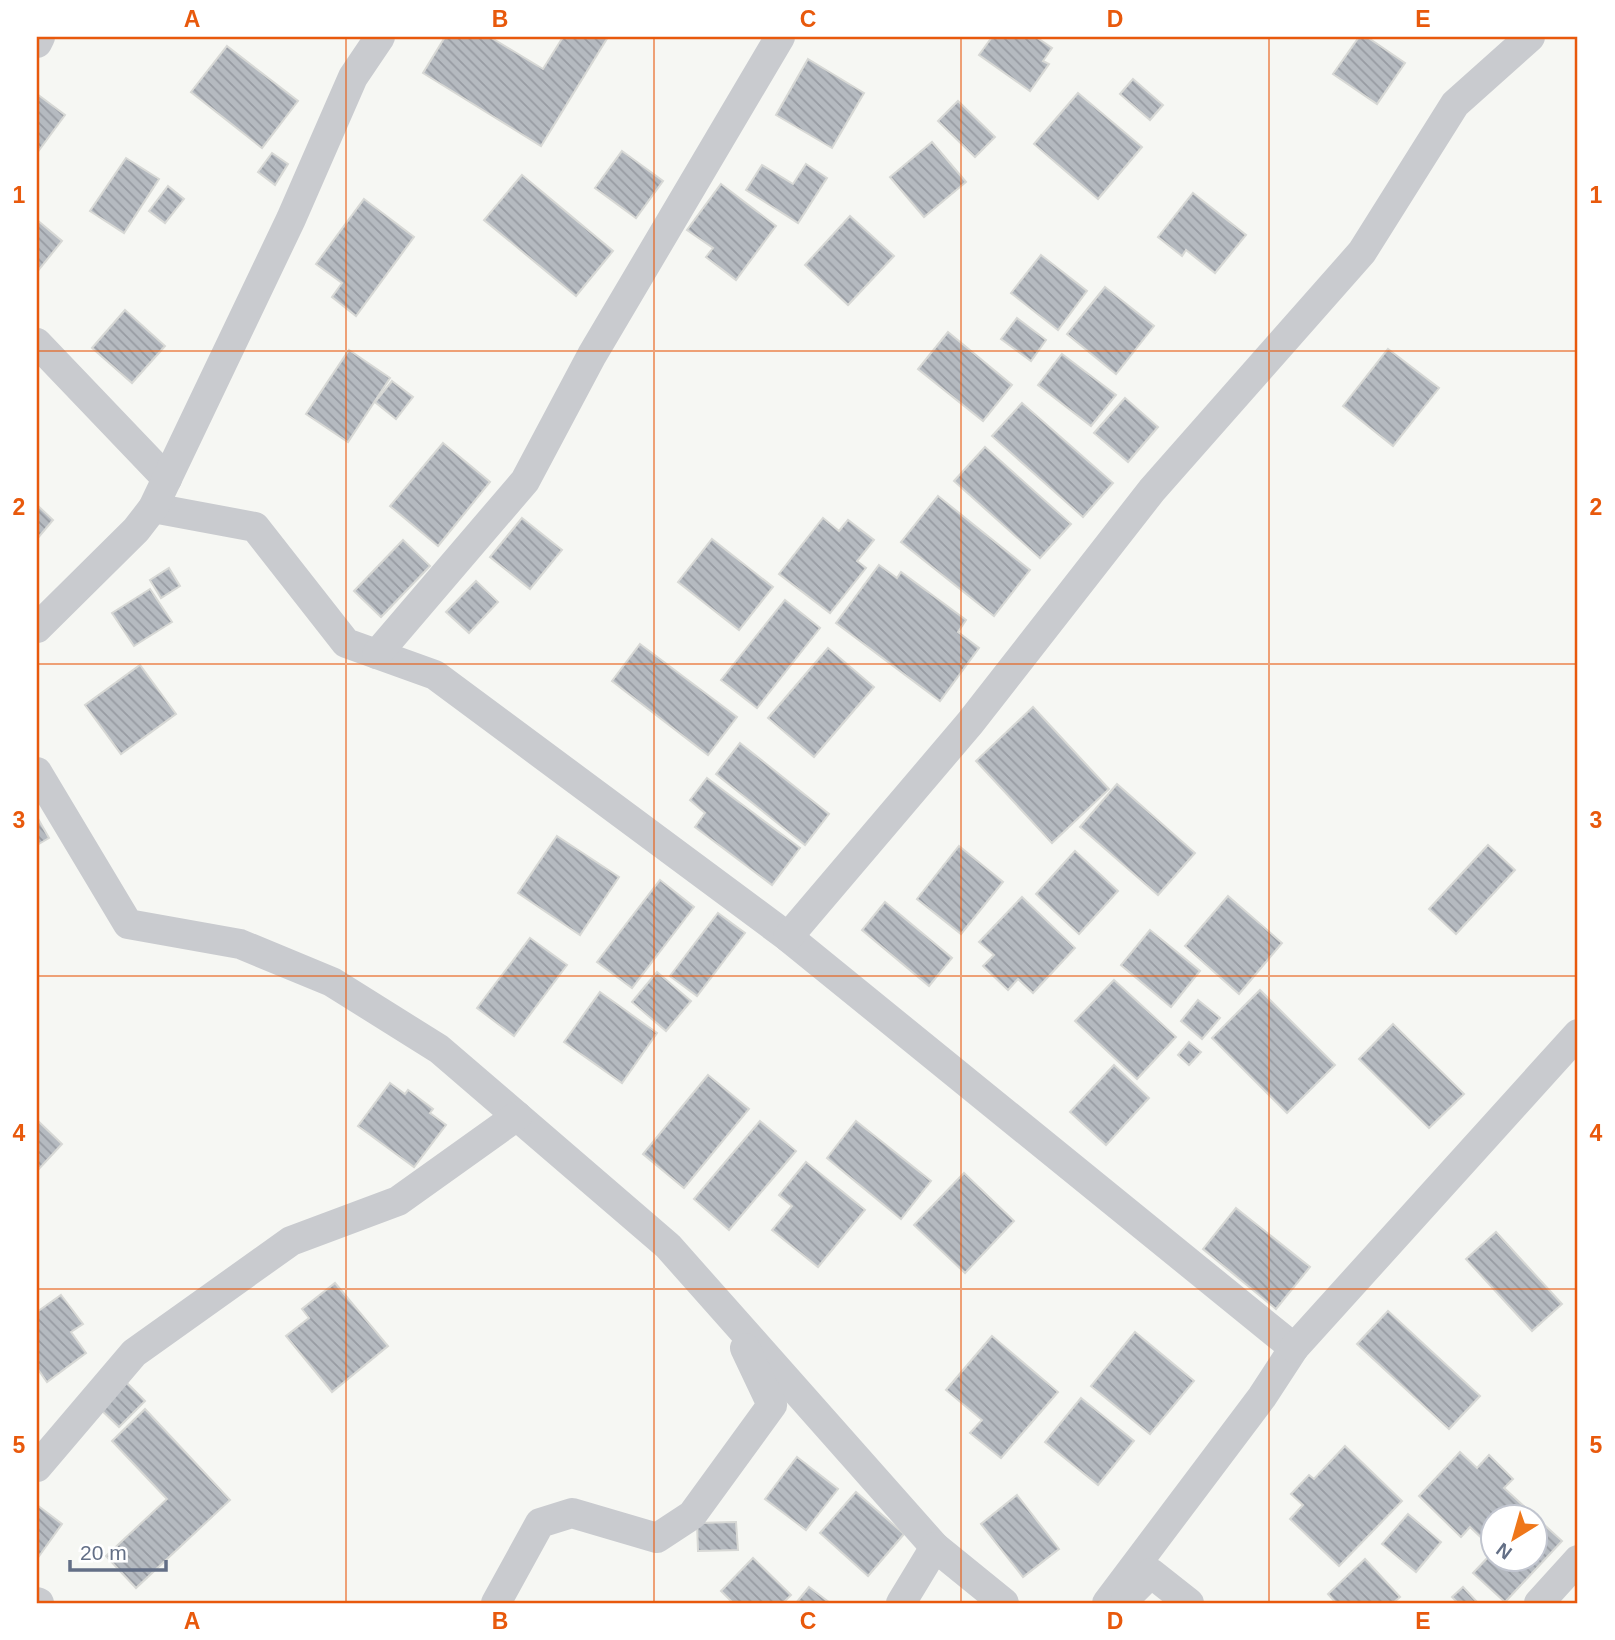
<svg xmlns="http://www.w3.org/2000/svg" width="1615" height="1640" font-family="Helvetica,sans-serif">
<defs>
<pattern id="building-back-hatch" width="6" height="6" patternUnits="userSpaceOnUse" patternTransform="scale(1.75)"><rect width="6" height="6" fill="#b5bac0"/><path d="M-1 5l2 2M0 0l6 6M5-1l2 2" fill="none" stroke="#979ba2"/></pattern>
</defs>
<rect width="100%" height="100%" fill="#f6f7f3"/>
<g fill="url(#building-back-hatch)" stroke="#d7d8d5" stroke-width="2">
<polygon points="445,37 490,37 543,69 563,37 608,37 541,146 423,73"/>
<polygon points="992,37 1036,37 1052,48 1043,61 1049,64 1030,91 979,55"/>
<polygon points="1359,37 1367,37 1405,63 1377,104 1333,74"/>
<polygon points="227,46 298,101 262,148 191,92"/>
<polygon points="808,59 864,93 832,148 776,115"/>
<polygon points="1133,79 1163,105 1150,120 1120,94"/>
<polygon points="1078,93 1142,147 1098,199 1034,144"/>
<polygon points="37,94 65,115 37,153"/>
<polygon points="958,101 995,137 975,157 938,121"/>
<polygon points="932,142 966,182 924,217 890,177"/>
<polygon points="622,151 663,181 636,218 595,188"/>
<polygon points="272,153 288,164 275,185 258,172"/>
<polygon points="126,158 159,179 124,233 90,211"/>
<polygon points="806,164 827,178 798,223 746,190 762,165 793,184"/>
<polygon points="522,175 613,251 576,296 484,220"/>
<polygon points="721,184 776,226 736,280 706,257 713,248 687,230"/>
<polygon points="168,186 184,199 165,223 149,211"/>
<polygon points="1193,193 1246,235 1215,273 1186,250 1182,256 1158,237"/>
<polygon points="364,199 414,237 356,316 332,297 342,283 316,264"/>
<polygon points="850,216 894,256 848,305 805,265"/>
<polygon points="37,220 62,241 37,272"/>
<polygon points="1041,255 1087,291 1058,330 1011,293"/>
<polygon points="1105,287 1154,326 1116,374 1067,334"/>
<polygon points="125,310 165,346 132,383 92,348"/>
<polygon points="1017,318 1046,340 1031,361 1001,339"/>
<polygon points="948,332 1012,385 983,421 918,369"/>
<polygon points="1388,349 1439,388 1393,446 1343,406"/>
<polygon points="349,350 390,378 348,442 306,414"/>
<polygon points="1062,354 1116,395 1091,426 1038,385"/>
<polygon points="392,381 413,397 396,419 375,402"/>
<polygon points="1125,398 1158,427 1128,462 1094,433"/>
<polygon points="1022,403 1113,483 1083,517 992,436"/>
<polygon points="443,443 490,482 438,546 390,506"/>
<polygon points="985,447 1071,524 1040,558 954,481"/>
<polygon points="938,496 1030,570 994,616 901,542"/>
<polygon points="37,505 53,520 37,539"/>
<polygon points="522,518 562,550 530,589 490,557"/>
<polygon points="823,518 839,531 848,520 874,540 857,561 866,568 830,613 779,574"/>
<polygon points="712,539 773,587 739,630 678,582"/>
<polygon points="403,540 430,566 381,617 354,591"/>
<polygon points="879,565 897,578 901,572 966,620 958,632 979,648 940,701 836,623"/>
<polygon points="169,568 180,586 161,598 150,580"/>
<polygon points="476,581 498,602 469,633 446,612"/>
<polygon points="150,589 172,622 134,646 112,613"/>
<polygon points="785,600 820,628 757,708 721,680"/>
<polygon points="640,644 737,717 708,755 612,681"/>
<polygon points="828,648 874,687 814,757 768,718"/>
<polygon points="140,665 176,714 121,754 85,705"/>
<polygon points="1033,707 1109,789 1052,843 976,761"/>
<polygon points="740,743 829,814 805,845 716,774"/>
<polygon points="707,778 800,848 772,885 695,827 705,813 690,800"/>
<polygon points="1117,784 1195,853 1158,895 1080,827"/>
<polygon points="37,817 49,838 37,845"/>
<polygon points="557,836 619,877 580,935 518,893"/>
<polygon points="1488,845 1515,870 1456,934 1429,909"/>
<polygon points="959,846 1003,882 961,934 917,899"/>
<polygon points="1075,851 1118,891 1079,934 1036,894"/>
<polygon points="660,880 694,907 632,988 597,962"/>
<polygon points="1228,896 1282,943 1239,994 1185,946"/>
<polygon points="1022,897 1075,948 1033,993 1018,979 1008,990 983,966 994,955 979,942"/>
<polygon points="885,902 952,958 929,986 862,930"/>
<polygon points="718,913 745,933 697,996 670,976"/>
<polygon points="1150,930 1200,971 1171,1007 1121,965"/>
<polygon points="530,938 567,965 514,1036 477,1008"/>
<polygon points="657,972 691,1001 666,1031 632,1002"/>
<polygon points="1114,980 1176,1037 1137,1079 1075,1021"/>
<polygon points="1260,990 1335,1065 1287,1113 1212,1038"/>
<polygon points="600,992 657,1033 622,1083 564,1042"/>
<polygon points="1198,1000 1220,1018 1202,1039 1181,1021"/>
<polygon points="1393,1024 1464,1094 1429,1128 1359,1059"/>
<polygon points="1189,1042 1201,1052 1189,1065 1178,1055"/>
<polygon points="1114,1065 1149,1098 1106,1145 1070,1112"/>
<polygon points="708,1075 749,1109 684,1188 643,1154"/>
<polygon points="390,1083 405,1094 408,1090 433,1109 430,1113 446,1125 414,1167 358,1126"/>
<polygon points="37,1120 62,1144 37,1171"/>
<polygon points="760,1121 796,1151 729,1230 694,1199"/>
<polygon points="856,1121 931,1181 901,1219 827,1158"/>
<polygon points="806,1162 865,1210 818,1267 772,1230 792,1206 779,1195"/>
<polygon points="964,1173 1014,1221 965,1273 914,1225"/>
<polygon points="1236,1208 1310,1267 1276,1309 1203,1249"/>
<polygon points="1496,1232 1562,1304 1532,1331 1466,1259"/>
<polygon points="335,1283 388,1346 332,1392 286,1336 309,1318 302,1309"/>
<polygon points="61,1295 83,1324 71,1332 86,1353 47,1382 37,1368 37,1312"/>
<polygon points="1388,1311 1480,1396 1449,1429 1357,1344"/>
<polygon points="1135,1332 1194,1381 1150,1434 1091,1386"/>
<polygon points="992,1336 1058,1392 1001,1458 970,1433 982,1420 946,1390"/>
<polygon points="121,1377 145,1401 119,1427 95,1404"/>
<polygon points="1081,1398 1134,1441 1098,1485 1045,1442"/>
<polygon points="145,1409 230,1500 136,1588 106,1556 167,1499 112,1441"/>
<polygon points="1345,1446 1402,1501 1339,1566 1290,1519 1303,1505 1291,1494 1309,1475 1314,1479"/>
<polygon points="1460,1452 1477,1468 1489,1455 1513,1479 1504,1488 1562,1541 1505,1602 1473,1573 1492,1553 1492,1560 1534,1560 1534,1518 1492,1518 1492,1548 1470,1527 1461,1537 1419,1496"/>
<polygon points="797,1457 838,1489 806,1530 765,1499"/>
<polygon points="856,1492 904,1534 868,1576 820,1533"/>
<polygon points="1017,1495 1059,1549 1023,1577 981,1524"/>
<polygon points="37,1505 62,1524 37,1559"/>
<polygon points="1408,1514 1441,1542 1416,1572 1382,1544"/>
<polygon points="736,1522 738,1550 698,1551 697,1523"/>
<polygon points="753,1558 791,1595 783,1603 733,1603 721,1591"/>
<polygon points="1365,1559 1400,1597 1393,1603 1336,1603 1328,1594"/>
<polygon points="809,1587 830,1603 796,1603"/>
<polygon points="1463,1587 1478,1603 1458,1603 1452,1597"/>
</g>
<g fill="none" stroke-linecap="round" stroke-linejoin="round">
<g stroke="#c9cbcf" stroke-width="30">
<polyline points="37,43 40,37"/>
<polyline points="37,343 167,479"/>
<polyline points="153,508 255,527 346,643 435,675 788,937 1294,1348 1262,1397 1107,1603"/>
<polyline points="37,628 136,530 153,508 291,219 353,77 380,37"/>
<polyline points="377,654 525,481 592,355 780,37"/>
<polyline points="37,772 128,924 240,944 332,982 439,1049 668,1246 935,1547"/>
<polyline points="788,937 970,723 1152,490 1362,252 1455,104 1530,37"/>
<polyline points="1294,1348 1578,1034"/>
<polyline points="37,1467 134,1353 291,1241 398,1201 517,1116"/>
<polyline points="1126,1598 1151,1573 1189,1603"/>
<polyline points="37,1602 39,1603"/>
<polyline points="496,1603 540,1523 572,1513 657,1538 692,1515 772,1405 745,1348"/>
<polyline points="901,1603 935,1547 1004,1603"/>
<polyline points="1539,1603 1578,1560"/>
</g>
</g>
<path fill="none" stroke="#e8590c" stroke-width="2" stroke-opacity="0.55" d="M346,37V1603M654,37V1603M961,37V1603M1269,37V1603M37,351H1578M37,664H1578M37,976H1578M37,1289H1578"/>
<rect width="1615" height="1640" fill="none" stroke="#ffffff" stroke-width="77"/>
<g transform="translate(1514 1538) rotate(217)"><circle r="33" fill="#ffffff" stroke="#c1c5cf" stroke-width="2"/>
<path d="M0-5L12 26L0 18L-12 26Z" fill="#ef771a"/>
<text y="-10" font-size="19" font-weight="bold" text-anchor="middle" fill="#636f86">N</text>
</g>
<path d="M70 1560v10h96v-10" fill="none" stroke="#636f86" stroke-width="3.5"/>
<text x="80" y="1560" font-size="21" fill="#636f86" stroke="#ffffff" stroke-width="5" paint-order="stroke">20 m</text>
<rect x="38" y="38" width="1538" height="1564" fill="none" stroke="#e8590c" stroke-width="2.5"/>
<g font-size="23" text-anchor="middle" font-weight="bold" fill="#e8590c">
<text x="192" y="27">A</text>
<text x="500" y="27">B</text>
<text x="808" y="27">C</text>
<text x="1115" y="27">D</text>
<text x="1423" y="27">E</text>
<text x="19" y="203">1</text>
<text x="1596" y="203">1</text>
<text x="19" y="515">2</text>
<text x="1596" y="515">2</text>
<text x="19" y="828">3</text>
<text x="1596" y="828">3</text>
<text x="19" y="1141">4</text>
<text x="1596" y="1141">4</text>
<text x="19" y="1453">5</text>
<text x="1596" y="1453">5</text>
<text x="192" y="1629">A</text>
<text x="500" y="1629">B</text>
<text x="808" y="1629">C</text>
<text x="1115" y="1629">D</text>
<text x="1423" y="1629">E</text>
</g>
</svg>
